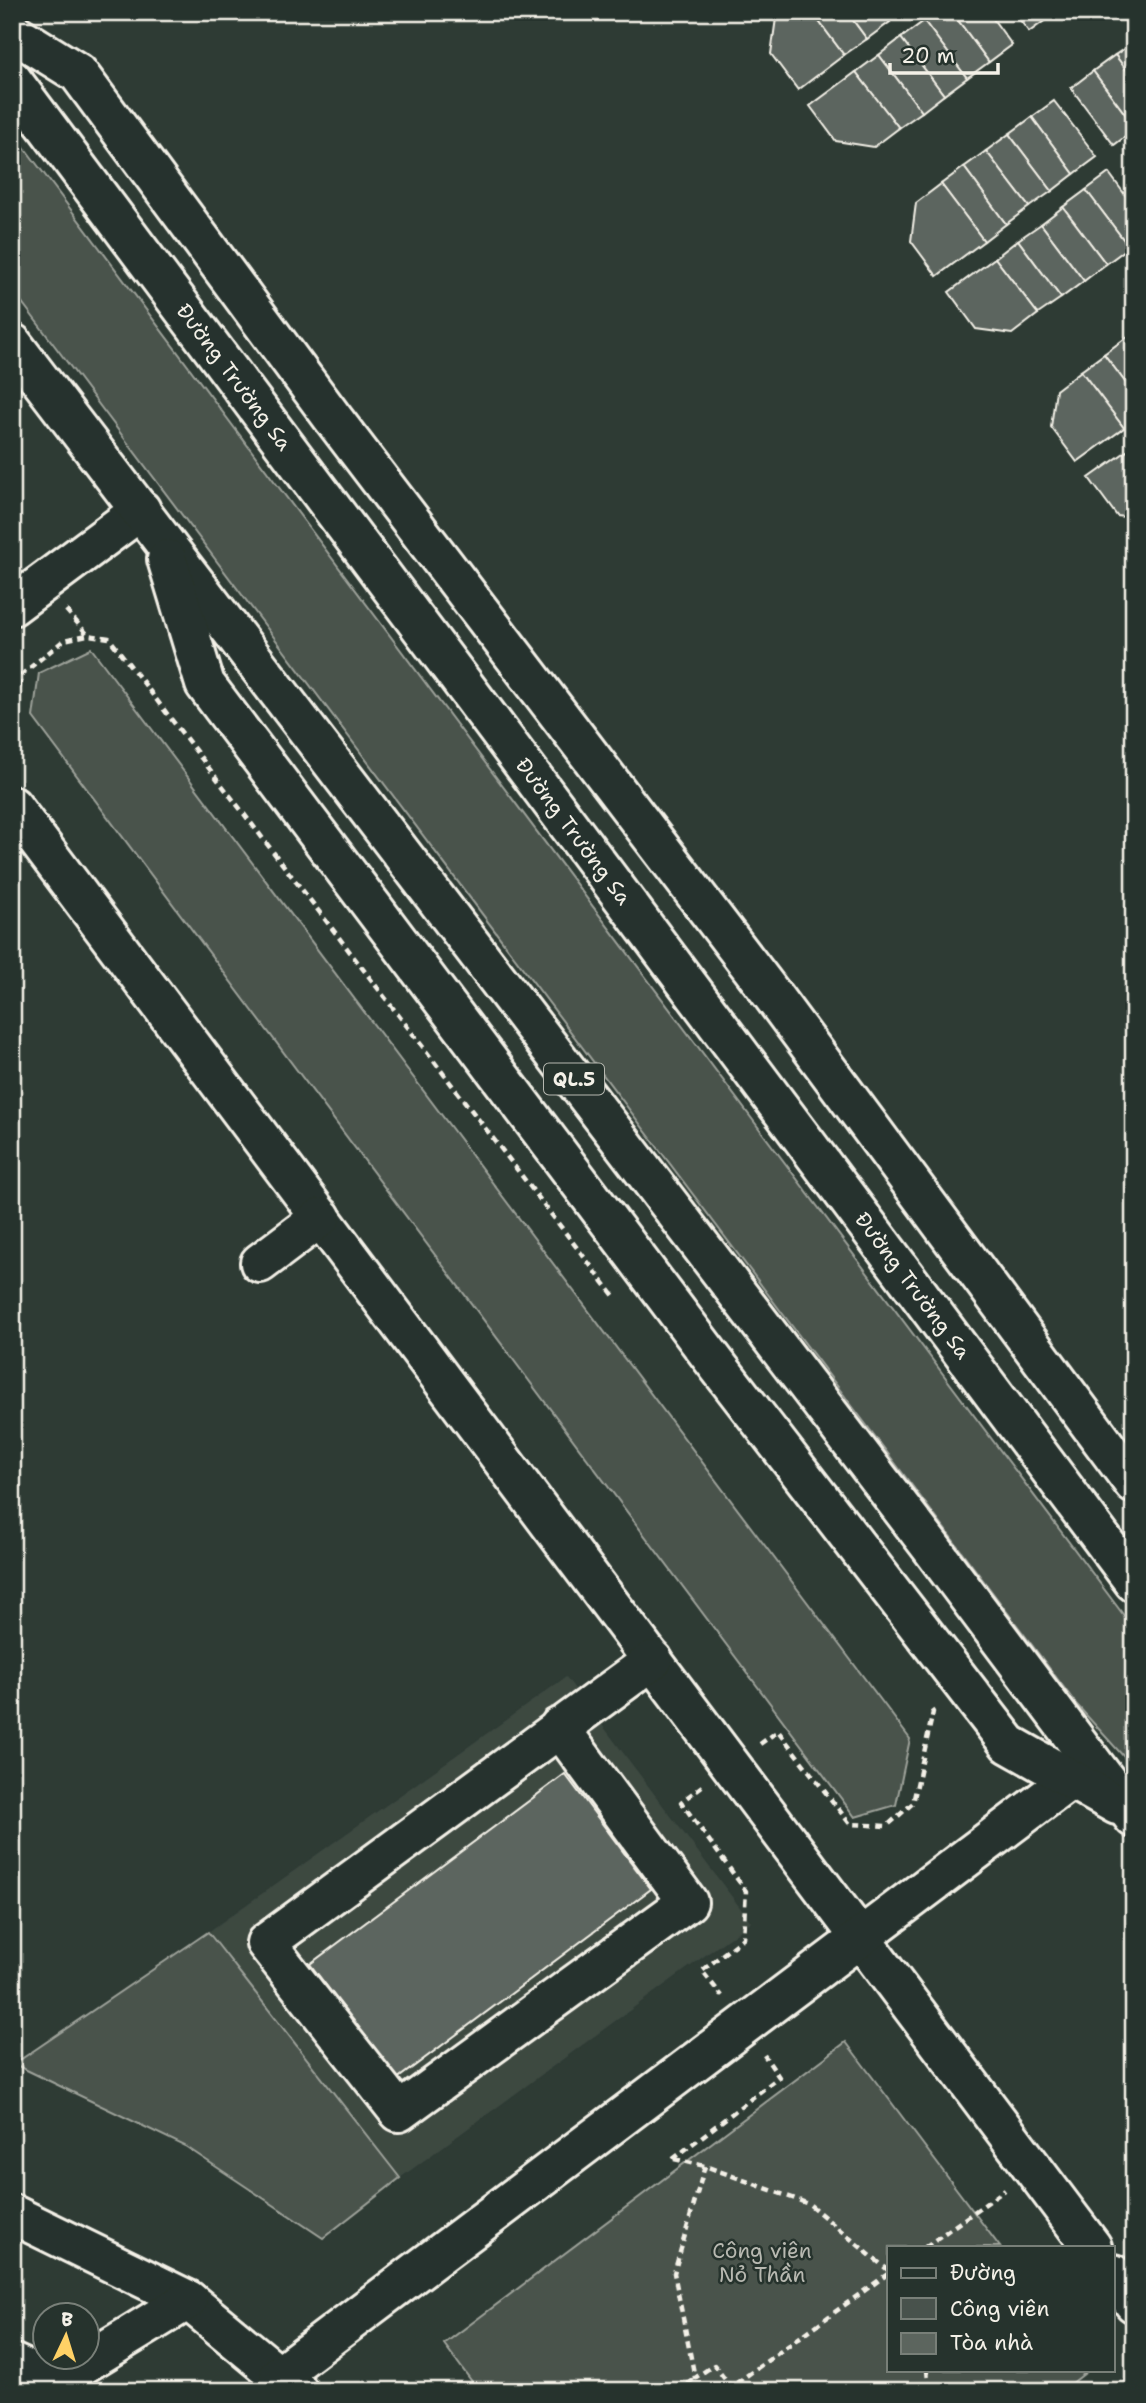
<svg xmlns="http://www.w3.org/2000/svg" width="1146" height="2403" font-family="'Shantell Sans',sans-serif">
<rect width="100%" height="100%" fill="#2e3b34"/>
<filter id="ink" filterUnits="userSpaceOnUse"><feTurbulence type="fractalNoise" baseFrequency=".0143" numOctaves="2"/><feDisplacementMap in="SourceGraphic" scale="14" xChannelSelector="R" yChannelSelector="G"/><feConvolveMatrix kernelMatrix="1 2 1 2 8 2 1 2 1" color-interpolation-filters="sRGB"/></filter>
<g filter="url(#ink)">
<polygon fill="#3c4841" points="566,1677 751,1922 400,2178 208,1932"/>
<g fill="#48524c" stroke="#9ea29a" stroke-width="2">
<polygon points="12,131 1134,1629 1134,1768 1077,1705 12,289"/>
<polygon points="91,648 910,1739 896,1805 855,1817 33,717 39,673"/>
<polygon points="208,1932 400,2178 323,2238 185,2146 14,2064"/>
<polygon points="846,2042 1000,2247 889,2247 889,2370 1089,2370 1062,2391 479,2391 444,2344"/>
</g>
<g fill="#5c655e" stroke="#f4f1e8" stroke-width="2">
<polygon points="783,12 812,12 844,55 798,90 771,54 776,18"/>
<polygon points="812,12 847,12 867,39 844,55"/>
<polygon points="847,12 882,12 890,22 867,39"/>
<polygon points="936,12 952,12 989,62 967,78 924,21"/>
<polygon points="952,12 988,12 1012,45 989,62"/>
<polygon points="1014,12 1048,12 1051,16 1029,32"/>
<polygon points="924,21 967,78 944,95 901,38"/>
<polygon points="901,38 944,95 922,112 879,55"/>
<polygon points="1134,42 1134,80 1115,55"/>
<polygon points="879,55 922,112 899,128 856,72"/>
<polygon points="1115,55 1134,80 1134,126 1093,71"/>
<polygon points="1093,71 1134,126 1134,130 1114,145 1071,88"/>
<polygon points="856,72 899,128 874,147 836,141 810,106"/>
<polygon points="1054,101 1097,157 1074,174 1032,117"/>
<polygon points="1032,117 1074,174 1052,191 1009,134"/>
<polygon points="1009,134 1052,191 1029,207 986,151"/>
<polygon points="986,151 1029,207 1006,224 964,167"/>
<polygon points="964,167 1006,224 984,241 941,184"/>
<polygon points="1109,173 1134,207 1134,243 1129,247 1086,190"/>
<polygon points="941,184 984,241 937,276 911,241 916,203"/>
<polygon points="1086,190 1129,247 1106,264 1063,207"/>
<polygon points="1063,207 1106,264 1084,281 1041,224"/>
<polygon points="1041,224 1084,281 1061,298 1018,240"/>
<polygon points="1018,240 1061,298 1038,314 995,258"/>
<polygon points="995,258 1038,314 1012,334 976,329 949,292"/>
<polygon points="1127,337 1134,347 1134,394 1104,354"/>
<polygon points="1104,354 1134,394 1134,421 1124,428 1081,371"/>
<polygon points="1081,371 1124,428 1077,462 1051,427 1056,390"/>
<polygon points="1134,446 1134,518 1117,516 1089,478"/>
<polygon points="565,1774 651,1889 397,2079 310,1964"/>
</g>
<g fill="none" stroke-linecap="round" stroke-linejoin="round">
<g stroke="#f4f1e8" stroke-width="44">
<g id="minor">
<polyline points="12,606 141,510"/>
<polyline points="12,806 1092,2247"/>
<polyline points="260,1263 321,1217"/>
<polyline points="559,1727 688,1902 399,2112 266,1943 653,1660"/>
<polyline points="12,2214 188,2300 298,2391"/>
<polyline points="1113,2274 1134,2303"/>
<polyline points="12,2363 54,2382 188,2300"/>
<polyline points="279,2375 1071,1779"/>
</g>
</g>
<g stroke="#f4f1e8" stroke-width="44">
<g id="highway">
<polyline points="12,32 78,73 332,417 767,988 1134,1484"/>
<path id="s1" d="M12,80L1134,1582"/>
<polyline points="12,343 930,1546 1134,1818"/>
<polyline points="167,559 205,684 714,1361 1009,1744 1117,1805"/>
</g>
</g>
<g stroke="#f4f1e8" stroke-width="4.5" stroke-dasharray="7 5" stroke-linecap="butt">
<polyline points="12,546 19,555"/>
<polyline points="66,610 88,635 109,638 614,1296"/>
<polyline points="12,709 17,706 21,675 64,640 87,635"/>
<polyline points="760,1744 778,1731 850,1824 887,1826 913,1803 933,1712 930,1708"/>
<polyline points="702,1786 681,1802 746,1891 743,1938 702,1971 722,1996"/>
<polyline points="673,2159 779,2077 764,2055"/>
<polyline points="674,2159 705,2166 809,2204 889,2271"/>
<polyline points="705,2166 674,2273 695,2378 714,2365 731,2387"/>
<polyline points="925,2247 1005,2190"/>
<polyline points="927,2370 929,2391"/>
<polyline points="678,2391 695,2378"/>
<polyline points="734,2391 731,2387 889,2273"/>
</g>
<use href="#minor" stroke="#26332d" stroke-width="38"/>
<use href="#highway" stroke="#26332d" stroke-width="38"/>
</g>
</g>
<g text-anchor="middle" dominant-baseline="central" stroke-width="5" stroke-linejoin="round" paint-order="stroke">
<rect fill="#26332d" stroke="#b6b8b0" stroke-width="2" x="544" y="1063.5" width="60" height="31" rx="5"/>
<g font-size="19" font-weight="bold" fill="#f4f1e8">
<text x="574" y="1079">QL.5</text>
</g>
<g font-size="21" fill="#f4f1e8" stroke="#26332d">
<text stroke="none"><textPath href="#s1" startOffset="371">Đường Trường Sa</textPath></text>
<text stroke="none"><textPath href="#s1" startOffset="938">Đường Trường Sa</textPath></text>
<text stroke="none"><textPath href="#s1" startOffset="1505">Đường Trường Sa</textPath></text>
</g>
<g font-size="21" fill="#b8b9b1" stroke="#26332d">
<text x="762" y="2251">Công viên<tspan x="762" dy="24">Nỏ Thần</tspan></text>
</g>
</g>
<rect width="1146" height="2403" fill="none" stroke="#26332d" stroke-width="42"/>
<rect x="21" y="21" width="1104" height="2361" fill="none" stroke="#f4f1e8" stroke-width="2.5" filter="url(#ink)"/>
<rect x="887" y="2246" width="228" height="126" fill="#26332d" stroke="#787f78" stroke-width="2"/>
<rect x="901" y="2268" width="35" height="10" fill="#26332d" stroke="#787f78" stroke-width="2"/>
<text x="950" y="2280" font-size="21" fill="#f4f1e8">Đường</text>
<rect x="901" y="2298" width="35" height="21" fill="#48524c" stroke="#787f78" stroke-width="2"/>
<text x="950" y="2316" font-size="21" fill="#f4f1e8">Công viên</text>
<rect x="901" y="2333" width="35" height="21" fill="#5c655e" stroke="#787f78" stroke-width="2"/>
<text x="950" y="2350" font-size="21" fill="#f4f1e8">Tòa nhà</text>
<g transform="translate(66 2336) rotate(4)"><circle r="33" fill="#26332d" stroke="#787f78" stroke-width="2"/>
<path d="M0-5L12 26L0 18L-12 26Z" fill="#ffd166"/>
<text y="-10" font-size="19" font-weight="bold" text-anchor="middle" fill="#f4f1e8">B</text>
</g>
<path d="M890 63v10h108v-10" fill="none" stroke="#f4f1e8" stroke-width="3.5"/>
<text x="901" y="63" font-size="21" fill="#f4f1e8" stroke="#26332d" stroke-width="5" paint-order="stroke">20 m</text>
</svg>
